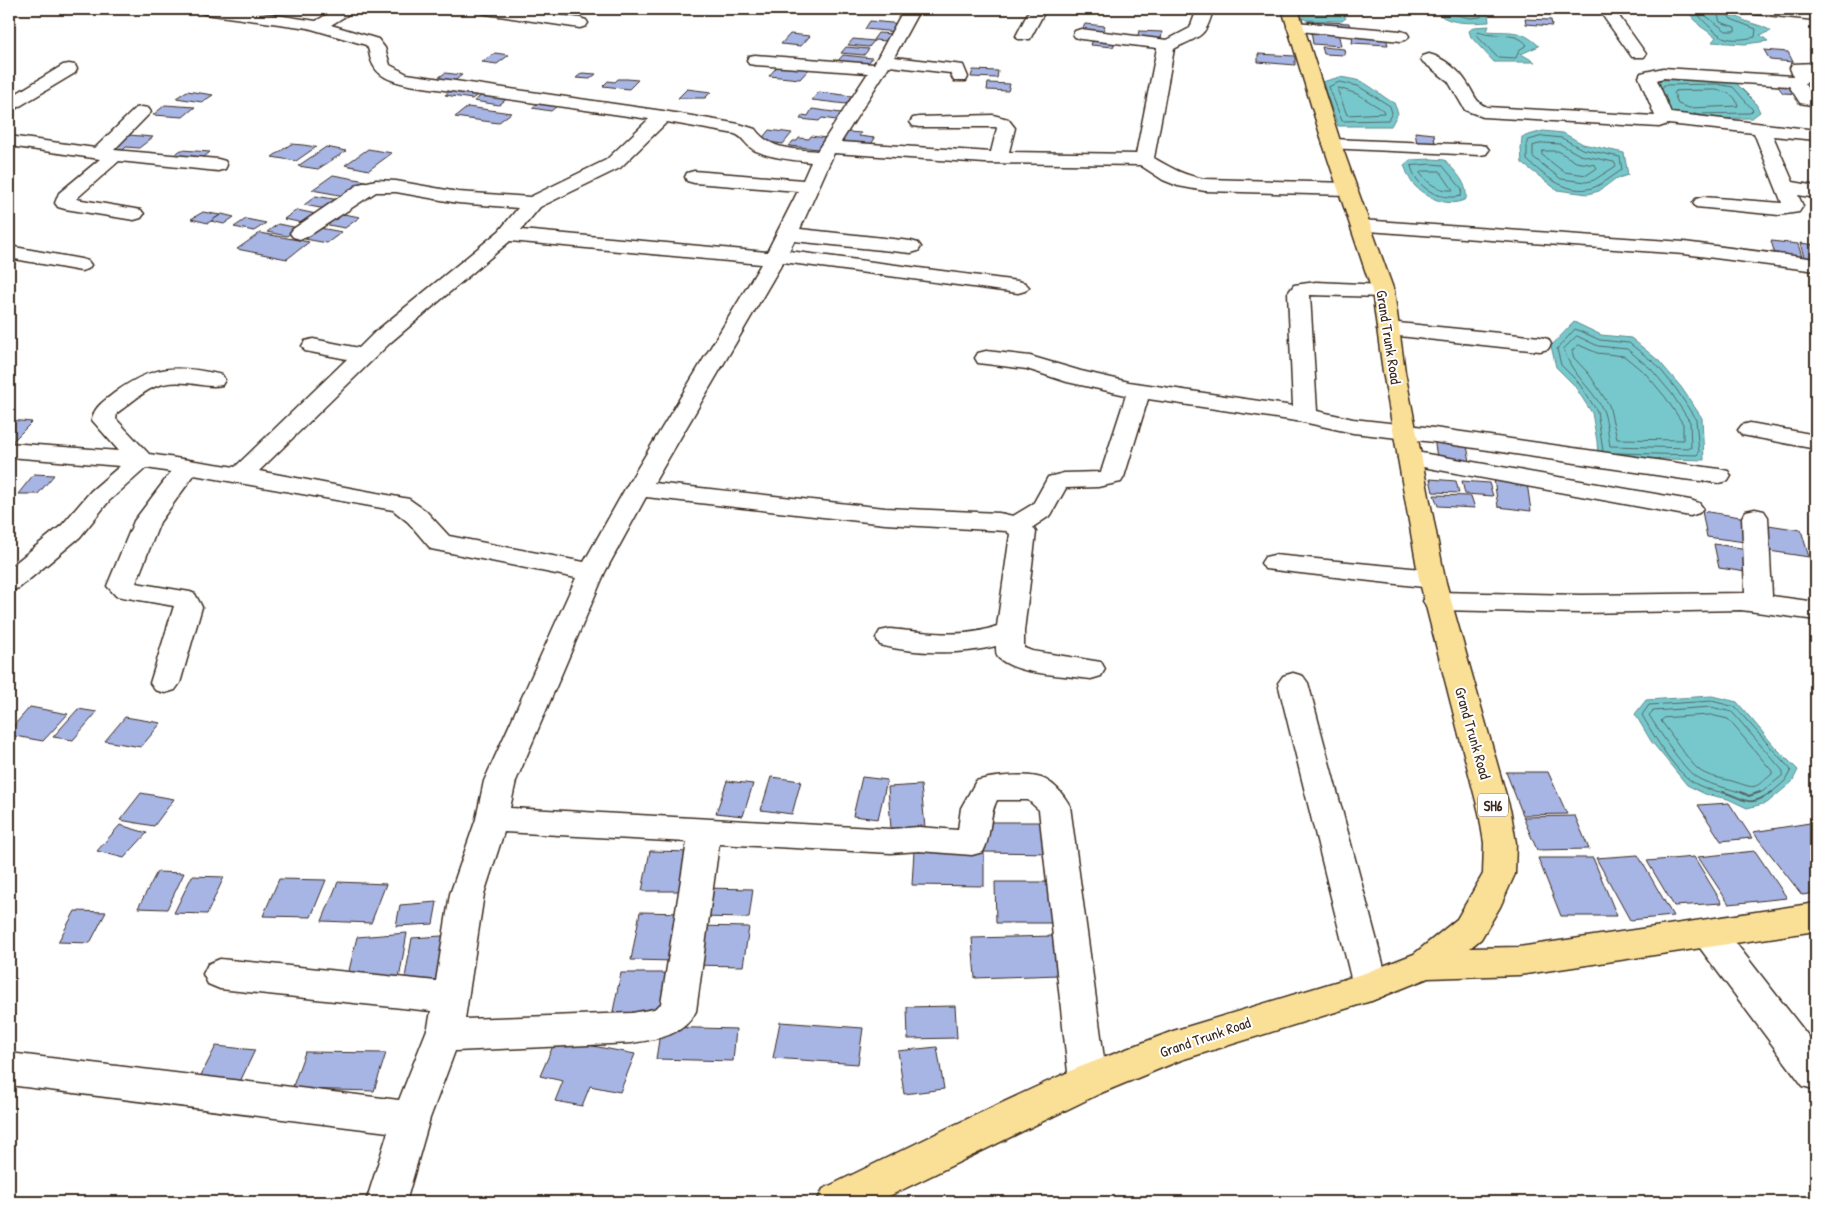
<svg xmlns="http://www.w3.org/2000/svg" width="1825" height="1211" font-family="'Patrick Hand',sans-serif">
<rect width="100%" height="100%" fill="#fff"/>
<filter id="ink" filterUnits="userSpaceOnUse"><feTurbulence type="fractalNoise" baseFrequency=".02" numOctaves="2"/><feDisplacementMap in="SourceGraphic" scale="10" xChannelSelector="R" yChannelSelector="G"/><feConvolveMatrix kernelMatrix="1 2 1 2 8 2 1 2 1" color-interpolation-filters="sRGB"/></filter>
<g filter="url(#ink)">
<g fill="#77c8cd" stroke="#5f8987">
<polygon points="1302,9 1340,9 1346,18 1342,21 1306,20 1298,15"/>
<path d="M1438,9H1484L1488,13L1489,22C1473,23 1448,25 1437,12Z"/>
<path d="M1717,9C1730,11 1737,18 1748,22C1757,25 1763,26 1771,31L1760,35L1768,41L1745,44L1712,42L1716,37L1700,26L1690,14V10Z"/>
<path d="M1489,26L1487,31C1510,33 1520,28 1539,46L1521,54L1535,62H1494L1471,37L1469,31L1474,27Z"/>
<path d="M1340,77C1346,78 1353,79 1360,81C1371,85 1382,97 1394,103L1398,113L1391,126H1338L1322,82Z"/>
<polygon points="1717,79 1736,83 1755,102 1760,112 1752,118 1687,119 1667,112 1652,83 1660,80"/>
<polygon points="1543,131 1563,133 1583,144 1624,153 1628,175 1615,179 1599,191 1588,194 1557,190 1522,163 1521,149 1522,137"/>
<path d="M1432,159L1445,160C1455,172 1468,182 1466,199C1450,208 1428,199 1415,186C1409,180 1407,172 1404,165L1410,160Z"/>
<polygon points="1574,322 1601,335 1631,338 1659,361 1681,387 1702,418 1704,460 1598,457 1597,441 1592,413 1574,385 1556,367 1551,346"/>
<polygon points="1712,696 1737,702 1775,747 1798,770 1792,782 1767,803 1747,808 1728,799 1705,794 1687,785 1651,741 1635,714 1646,700"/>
</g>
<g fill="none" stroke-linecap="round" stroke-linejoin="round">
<g stroke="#536964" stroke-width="1">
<polyline points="1442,9 1444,12 1470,18 1481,17 1481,9"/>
<path d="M1695,9C1697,16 1716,34 1723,37C1731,41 1746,39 1755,37L1756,29L1731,19L1723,9"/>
<polyline points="1701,9 1706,16 1726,31 1735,31 1735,27 1720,22 1716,9"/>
<path d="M1479,32C1494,39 1516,30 1527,45L1519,50L1516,58L1497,57L1477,36Z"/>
<polygon points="1340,82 1358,86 1390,106 1392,113 1388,120 1342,121 1329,87"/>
<polygon points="1339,88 1357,94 1383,110 1384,113 1347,115 1338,91"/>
<polyline points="1662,88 1664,85 1717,84 1733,87 1753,110 1750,113 1694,114"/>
<path d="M1716,90C1726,92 1736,94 1738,106L1689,108L1678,104L1674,93L1676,91Z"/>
<path d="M1543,136L1562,138L1582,149L1620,157L1622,170C1612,176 1600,187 1588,189C1565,193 1543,175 1527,160V141Z"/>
<polygon points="1544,143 1560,144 1580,155 1614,162 1616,166 1594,180 1587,182 1561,179 1533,157 1533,146"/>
<polygon points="1543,151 1558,151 1576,162 1595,165 1597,168 1587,175 1564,172 1542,155"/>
<path d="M1432,164L1442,165L1462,189L1461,196C1439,201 1416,188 1411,166Z"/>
<path d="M1423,171H1440L1453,190C1439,191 1428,184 1420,173Z"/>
<path d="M1577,336L1598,346L1627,349L1651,369L1672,394L1690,422L1691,448L1610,446C1608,434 1607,418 1602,408C1591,387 1569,372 1564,349Z"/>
<polygon points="1579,345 1597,353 1624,356 1646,374 1666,398 1683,424 1683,440 1617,439 1609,405 1589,374 1574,358 1572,351"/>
<polyline points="1603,451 1597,411 1578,382 1561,365 1557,349 1575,329 1600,340 1629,343 1656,364 1677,390 1696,420 1699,452 1697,455 1617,453"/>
<path d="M1711,715L1728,719L1772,771V774C1752,791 1755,788 1732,781C1721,778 1708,777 1699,770C1688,761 1671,733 1661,721L1664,718Z"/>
<path d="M1728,794C1718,791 1707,790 1698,785C1676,775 1654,736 1642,715L1649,705L1712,701L1735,707L1791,770L1785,781L1770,794"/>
<path d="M1744,794C1728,787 1710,786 1696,777C1684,770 1657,728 1649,715L1653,711L1711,707L1732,712L1783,771V775L1762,792L1756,794"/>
</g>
<g stroke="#536964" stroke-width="2">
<path d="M1723,792C1747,799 1747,809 1772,792"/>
<polyline points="1741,792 1749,796 1760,792"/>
</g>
</g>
<g fill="#a7b5e5" stroke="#3b2a1e">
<polygon points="1525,19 1551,20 1552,26 1526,24"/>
<polygon points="870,21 902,24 896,32 865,29"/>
<polygon points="1308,21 1349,23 1350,29 1309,27"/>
<polygon points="1085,24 1105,26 1101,34 1081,32"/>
<polygon points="1311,30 1338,32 1341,46 1313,44"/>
<polygon points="1139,31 1162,32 1161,40 1137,38"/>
<polygon points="878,33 894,34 888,41 873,40"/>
<polygon points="790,34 810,36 801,46 781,44"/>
<polygon points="1353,36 1386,38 1388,45 1352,43"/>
<polygon points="1094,37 1117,39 1113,47 1091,45"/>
<polygon points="853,39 874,41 869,47 848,45"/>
<polygon points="846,47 869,49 864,55 841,53"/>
<polygon points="1322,47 1344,49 1345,55 1324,54"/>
<polygon points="1764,50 1788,52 1793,62 1770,60"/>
<polygon points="495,53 509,55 497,64 482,62"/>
<polygon points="1258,54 1295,56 1295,65 1258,62"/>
<polygon points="843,55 872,58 866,66 836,63"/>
<polygon points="781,62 812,66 800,79 769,76"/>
<polygon points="973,70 998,71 997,78 971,77"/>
<polygon points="445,73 462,75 452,83 435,80"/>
<polygon points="582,73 596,74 590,79 576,78"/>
<polygon points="618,79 627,79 638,80 629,89 603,86 608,81 615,82"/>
<polygon points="988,83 1010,84 1008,91 987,90"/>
<polygon points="1776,84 1795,85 1801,94 1783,93"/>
<polygon points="452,89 480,93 472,99 445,95"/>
<polygon points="687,89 711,92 705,98 678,98"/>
<polygon points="187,91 213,95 202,102 176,98"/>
<polygon points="819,92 852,96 846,104 812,100"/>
<polygon points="485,93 509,97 499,105 474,101"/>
<polygon points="543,99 562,102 551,111 532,108"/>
<polygon points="165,105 195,107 183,117 153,115"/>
<polygon points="468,107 511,113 498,123 455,117"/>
<polygon points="812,109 841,113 836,120 822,118 819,121 800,119 803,115 808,116"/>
<polygon points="769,130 792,133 783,144 760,141"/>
<polygon points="848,132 861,133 859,136 875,138 870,146 841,142"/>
<polygon points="1415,132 1434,134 1435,145 1417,144"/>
<polygon points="129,135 153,137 139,148 126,147 123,150 113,149"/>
<polygon points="811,136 826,138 818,149 789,146 793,141 797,141 799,138 809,139"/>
<polygon points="291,144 303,145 316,147 296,161 272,157"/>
<polygon points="326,147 346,151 318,169 298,166"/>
<polygon points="368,149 392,153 369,170 345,165"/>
<polygon points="181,150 210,152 204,157 174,155"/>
<polygon points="333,175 366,181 345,196 312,190"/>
<polygon points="316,196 339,200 326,209 304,205"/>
<polygon points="297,210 321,215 308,224 284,219"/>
<polygon points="203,212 220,215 208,223 191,219"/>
<polygon points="338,213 360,217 345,228 323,224"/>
<polygon points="222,214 234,217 224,224 211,221"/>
<polygon points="246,219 266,223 254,231 234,227"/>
<polygon points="278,224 299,228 287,236 267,232"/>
<polygon points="320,228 342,232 327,243 305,239"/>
<polygon points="260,233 309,242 287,259 237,249"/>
<polygon points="1771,241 1798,244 1802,257 1775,254"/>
<polygon points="1800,243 1816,245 1816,258 1804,257"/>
<polygon points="9,420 32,422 12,442 9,442"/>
<polygon points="1434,438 1466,441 1470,461 1437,458"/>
<polygon points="34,474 54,475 38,494 18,494"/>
<polygon points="1430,479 1456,481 1459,493 1433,492"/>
<polygon points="1494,479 1527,483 1531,511 1498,507"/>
<polygon points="1462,481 1489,483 1493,496 1465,494"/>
<polygon points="1434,495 1471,496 1475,508 1438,506"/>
<polygon points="1702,511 1747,518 1753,543 1707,537"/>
<polygon points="1762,524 1801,530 1809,557 1769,551"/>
<polygon points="1714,544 1748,549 1753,573 1719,568"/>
<polygon points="30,707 68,714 43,741 9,735 9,731"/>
<polygon points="78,709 97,712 73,740 53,737"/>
<polygon points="125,717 161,723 141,747 105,741"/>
<polygon points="1506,772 1548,772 1567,814 1523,815"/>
<polygon points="771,777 801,781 792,814 761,810"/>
<polygon points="862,777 887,780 878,819 853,816"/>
<polygon points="727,781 753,784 743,816 716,813"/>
<polygon points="921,785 925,828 891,829 888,787"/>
<polygon points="141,793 174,799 154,826 120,820"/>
<polygon points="1729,803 1752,838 1721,841 1698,805"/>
<polygon points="1575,816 1589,849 1537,850 1523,817"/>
<polygon points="983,822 1049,822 1051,853 984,852"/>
<polygon points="1816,822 1816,893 1802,895 1753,832"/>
<polygon points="120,825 147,833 124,858 97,851"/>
<polygon points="914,850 984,852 984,886 912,885"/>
<polygon points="650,851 694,852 687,891 642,891"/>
<polygon points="1755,851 1787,898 1729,904 1698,857"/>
<polygon points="1638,855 1673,916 1630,920 1596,858"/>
<polygon points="1694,857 1722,903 1674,906 1647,861"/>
<polygon points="1538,858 1593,858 1617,916 1561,916"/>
<polygon points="157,872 184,873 167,909 138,908"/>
<polygon points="192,876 224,877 207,914 174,913"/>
<polygon points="279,879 326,880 311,917 263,916"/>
<polygon points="338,882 386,884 371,923 322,921"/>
<polygon points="995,882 1054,882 1057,923 996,923"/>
<polygon points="704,888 753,889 749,918 700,917"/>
<polygon points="437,902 433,924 396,926 400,905"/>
<polygon points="75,911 106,912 90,943 58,942"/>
<polygon points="640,912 684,913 675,961 631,960"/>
<polygon points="696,926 749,927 743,966 690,965"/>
<polygon points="407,933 399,979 346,983 357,937"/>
<polygon points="456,935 449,979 404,983 412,938"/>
<polygon points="1054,936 1059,975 975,978 972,938"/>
<polygon points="621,973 671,973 663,1017 612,1016"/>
<polygon points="955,1006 957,1038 908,1039 907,1007"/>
<polygon points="780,1022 863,1028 858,1064 773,1058"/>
<polygon points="661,1027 736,1029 733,1061 656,1059"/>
<polygon points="556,1039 635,1054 620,1092 590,1086 582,1106 555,1101 563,1081 540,1076"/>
<polygon points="216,1046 255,1050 237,1088 197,1083"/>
<polygon points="937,1047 944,1089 904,1094 898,1051"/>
<polygon points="305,1052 386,1053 374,1091 292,1089"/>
</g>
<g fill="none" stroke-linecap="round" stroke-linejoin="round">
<g stroke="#3b2a1e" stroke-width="3">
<g id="minor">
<path d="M197,9H236L316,21L336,9H355L352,12L331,25L378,39L385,48L390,65L407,74L663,111L739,124L755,129C770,150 793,149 817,151L868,73L755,65L749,64L747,60L749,56L755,55L874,64L904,9H920L894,57L963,65L968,77L966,81H954L950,73L889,66L841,142L991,152L997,128L996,127H919L913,126L910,122L913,118L919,117L993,115L1008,119L1015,128L1009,152L1136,154L1157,48L1081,39L1075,37L1073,34L1075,31L1081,29L1167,40L1190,28L1197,9H1213C1206,40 1197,36 1174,49L1154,158C1171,168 1185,176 1205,179L1348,183L1355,185L1358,189L1355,193L1348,195L1205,191L1178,186L1163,180L1140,165L985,163L834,153L800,229L911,241L918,243L921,247L918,251L911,253L794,241L789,251L1018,281L1025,283L1029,287L1025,291L1018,293L783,262L654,483L885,508L999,513L1013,516L1033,504L1048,477L1064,473L1101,472L1126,395L1067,382L1027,369L978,363L975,358L978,353L986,351L1030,356L1081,371L1129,382L1293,406L1288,293L1294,285L1316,282L1383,285L1390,287L1394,291L1390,295L1383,297L1310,295L1317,411L1353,419L1434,428L1719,469L1728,471L1731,476L1728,481L1719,483L1683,479L1434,442L1353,433L1303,422L1148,399L1124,477L1121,482L1098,487L1066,488L1051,515L1033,527L1036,532L1024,631V648L1032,651L1101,662L1105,669L1101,676L1091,679C1066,675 1021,675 1001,660C996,657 996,652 996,646C961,655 915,654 880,645L876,638L880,631L890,629C925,632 963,639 997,626L1010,534L1006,531L885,524L646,497L605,572L516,781L510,808L891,829L919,827L958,830L961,808L976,781C991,776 1033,772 1046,780C1056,785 1065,797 1070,806L1107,1081L1101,1093L1088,1097L1075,1093L1069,1081L1039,810L1028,800H997C988,817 992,836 983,852L972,855L919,851L891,853L719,844L696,1011C684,1036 657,1039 632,1043L455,1051L430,1118L406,1202H366L388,1132L9,1085V1053L399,1100L428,1027L431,1011L220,989L208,984L203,974L208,964L220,959L436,981L450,894L476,819L484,781L576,578L431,549L408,522L393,510L194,475L160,522L136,583L190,592L195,594L202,607L180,683L175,690L165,693L155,690L150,683L174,606L116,596L107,586L134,521L171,472L146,468L109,501L80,537L19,588L9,591V568L62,525L91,491L120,466L9,457V443L119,451L92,420C94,407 103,402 113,394C152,365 176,364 222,375L225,380L222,385C210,388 199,384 187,383C153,379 142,395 117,413L116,419L149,454L235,467L347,359L305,351L302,346L305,341L313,339L359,348L375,332L499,231L518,208L458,203L396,192H376L307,237L300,239L293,237L290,233L293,229L359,184L376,180L396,181L458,192L530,197L606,160L649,119L409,85C393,81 377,78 371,60C369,55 370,50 366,45L308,28L205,14L200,12ZM667,122L735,134C744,137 746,147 756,151C772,158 793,160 811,162L803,180L694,171L687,173L685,177L687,181L694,183L798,191L767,252L521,230L540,207L620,168ZM510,241L761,264L625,489L584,562L449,536L426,511L409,499L259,471L391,342ZM504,832L687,842L661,1004L654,1009L632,1013L465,1019L484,894Z"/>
<polygon points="478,9 516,9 580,18 586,20 588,23 586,26 580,28 486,14 481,12"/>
<polygon points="1030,9 1046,9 1030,39 1018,39 1016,36"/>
<polygon points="1598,9 1614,9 1646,54 1644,57 1632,57"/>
<polygon points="1747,9 1816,10 1816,20 1755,14 1750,12"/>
<polygon points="1295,22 1401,31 1407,33 1409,36 1407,39 1401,41 1289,30 1287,27 1289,24"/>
<path d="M1429,54C1444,58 1459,70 1467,83C1474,93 1475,103 1487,107L1655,116L1639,77L1641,73L1663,68L1793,76L1790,68L1792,64L1816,63V73H1809L1811,78L1809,82L1804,83L1812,95L1816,96V106L1800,103L1789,86L1663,78L1657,80L1671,113L1816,130V140L1773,136L1793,182L1816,186V198L1798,195L1803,206L1799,212L1779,215L1696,207L1693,203L1696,199L1703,197L1782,203L1754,133L1668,124L1659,127L1483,117L1465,110L1448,81L1423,62L1421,59L1423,56Z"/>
<polygon points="69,64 75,65 77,69 75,73 15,109 9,110 9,98 63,65"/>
<polygon points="142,107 148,108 151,112 114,150 218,159 225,161 227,165 225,169 218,171 119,161 76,199 141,210 144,214 141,218 134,220 65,209 58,207 55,203 59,193 100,159 9,146 9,136 95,148 136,108"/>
<polygon points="1332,139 1480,145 1486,146 1489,150 1486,154 1480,155 1326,148 1323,144 1326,140"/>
<polygon points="1361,220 1684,242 1816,259 1816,271 1684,254 1354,230 1351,226 1354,222"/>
<polygon points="9,246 81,259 88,261 91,265 88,269 81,271 9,258"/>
<polygon points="1388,322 1540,337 1548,339 1551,344 1548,349 1540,351 1380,334 1377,329 1380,324"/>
<polygon points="1750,423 1816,435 1816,449 1742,435 1738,430 1742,425"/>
<polygon points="1410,451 1690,500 1699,503 1703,508 1699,513 1690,516 1401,463 1398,458 1401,453"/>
<polygon points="1755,509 1764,511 1768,517 1772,596 1816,602 1816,620 1741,610 1582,613 1437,610 1427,607 1423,601 1427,595 1437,592 1582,595 1745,593 1742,517 1746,511"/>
<polygon points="1274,555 1432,570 1442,573 1445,579 1442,585 1432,588 1265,569 1261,563 1265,557"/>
<polygon points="1293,673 1303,676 1308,683 1389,986 1383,996 1371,1001 1359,996 1353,986 1278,683 1283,676"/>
<polygon points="1709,920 1721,924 1816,1046 1816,1090 1803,1086 1697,944 1692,934 1697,924"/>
</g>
</g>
<g stroke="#3b2a1e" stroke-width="3">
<polygon id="major" points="1282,9 1298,9 1341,144 1394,291 1405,372 1445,579 1511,813 1516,843 1515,874 1500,907 1481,939 1470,948 1519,947 1816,903 1816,931 1519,975 1428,978 1371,1001 1181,1060 1101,1093 877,1202 817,1202 823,1189 952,1126 1075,1069 1173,1031 1365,973 1414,954 1457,919 1483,874 1484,843 1479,813 1419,579 1383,372 1372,291 1323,144"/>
</g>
<use href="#minor" fill="#fff" fill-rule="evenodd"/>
<use href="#major" fill="#fadf96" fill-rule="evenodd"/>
</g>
</g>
<g text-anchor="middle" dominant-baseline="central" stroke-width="4" stroke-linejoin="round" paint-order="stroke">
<rect fill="#fff" stroke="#766a62" stroke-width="1" x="1478" y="793.5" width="30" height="23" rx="4"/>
<g font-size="14" font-weight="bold" fill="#3b2a1e">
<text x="1493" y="805">SH6</text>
</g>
<g font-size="15" fill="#3b2a1e" stroke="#fff">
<text transform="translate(1389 337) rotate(81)">Grand Trunk Road</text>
<text transform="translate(1473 733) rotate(74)">Grand Trunk Road</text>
<text transform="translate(1205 1037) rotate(-19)">Grand Trunk Road</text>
</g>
</g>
<rect width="1825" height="1211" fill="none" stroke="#fff" stroke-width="30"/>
<rect x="15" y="15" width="1795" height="1181" fill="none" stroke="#3b2a1e" stroke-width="2" filter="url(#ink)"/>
</svg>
